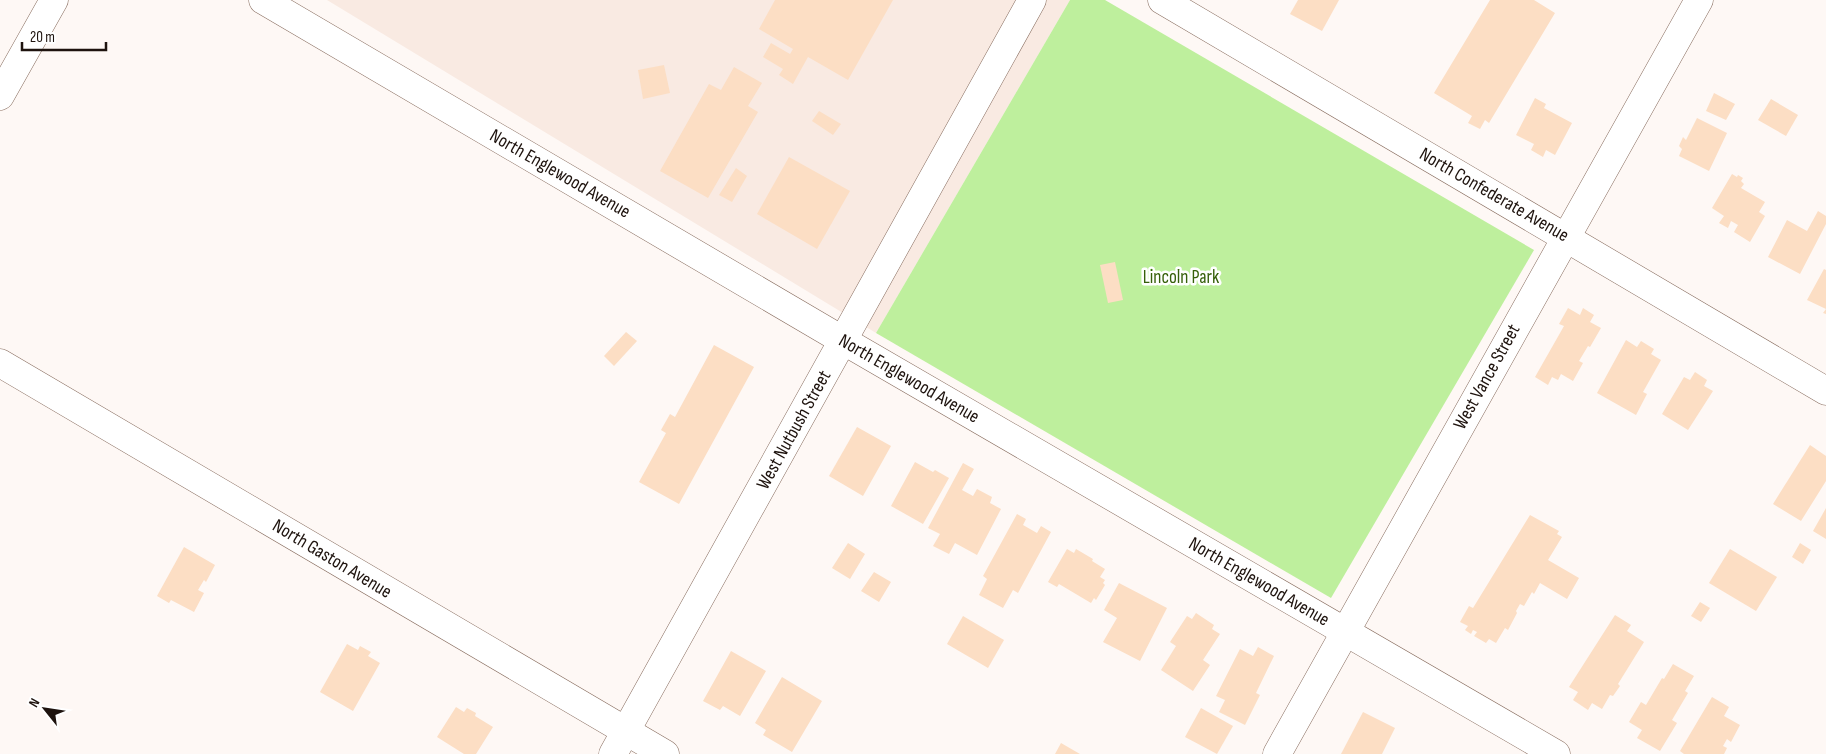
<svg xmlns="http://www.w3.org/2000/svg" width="1826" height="754" font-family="'Sofia Sans Condensed',sans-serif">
<rect width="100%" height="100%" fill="#fef8f5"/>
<polygon fill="#f9eae2" points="327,0 1070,0 876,333"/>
<polygon fill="#beef9d" points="1070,0 1105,0 1534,250 1331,598 876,333"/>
<g fill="#fcdec4">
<polygon points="775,0 893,0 848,80 808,57 793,84 779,75 783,69 763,57 771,43 790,54 793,49 759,29"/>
<polygon points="1298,0 1339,0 1322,31 1290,14"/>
<polygon points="1490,0 1534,0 1555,13 1489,123 1485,120 1480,129 1468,123 1472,116 1434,93"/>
<polygon points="664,65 670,93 643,99 638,70"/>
<polygon points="734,67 762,83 748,106 758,112 708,198 660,171 709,84 721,90"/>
<polygon points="1714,93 1735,104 1726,120 1706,111"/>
<polygon points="1535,98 1546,104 1544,108 1572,123 1555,155 1546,150 1543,157 1531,150 1534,144 1516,135"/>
<polygon points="1771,99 1798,115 1786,136 1758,120"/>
<polygon points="819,111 841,124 833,135 812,121"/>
<polygon points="1697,118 1727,133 1709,171 1679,156 1682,149 1679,146 1683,137 1686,140"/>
<polygon points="789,157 850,191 817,249 757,214"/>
<polygon points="736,168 747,176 732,202 719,195"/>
<polygon points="1732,174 1737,177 1738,175 1743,178 1741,181 1744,184 1741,188 1765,202 1759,212 1765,216 1750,242 1734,232 1738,225 1731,221 1728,228 1719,223 1724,216 1712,208"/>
<polygon points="1818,211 1826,216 1826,224 1800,274 1768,257 1787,220 1807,231"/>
<polygon points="1115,262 1123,300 1108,303 1100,265"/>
<polygon points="1824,269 1826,270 1826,314 1823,313 1826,309 1807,300"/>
<polygon points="1568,308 1580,315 1583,308 1594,315 1590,322 1601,328 1590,347 1588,346 1579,361 1583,363 1573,381 1561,374 1558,380 1552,377 1548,385 1535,377 1564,326 1559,324"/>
<polygon points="626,332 637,341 614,366 604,356"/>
<polygon points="1626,340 1637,347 1641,341 1654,349 1651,354 1661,360 1643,392 1647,394 1636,415 1597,393"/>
<polygon points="714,345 754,367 679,504 639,482 666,433 661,430 670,414 675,417"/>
<polygon points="1695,372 1707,380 1704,386 1713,391 1688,430 1662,414 1684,377 1690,380"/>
<polygon points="857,427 891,446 863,496 829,476"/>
<polygon points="1810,445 1826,456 1826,481 1801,521 1773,504"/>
<polygon points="915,462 933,472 935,470 949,478 923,524 891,506"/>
<polygon points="963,463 974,469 962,490 973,496 977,489 992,497 990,503 1001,509 977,555 955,543 949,554 933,546 940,534 928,528"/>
<polygon points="1826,508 1826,539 1813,531"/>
<polygon points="1017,514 1026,519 1023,525 1037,533 1041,526 1051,532 1018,593 1013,590 1003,608 979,595 987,579 983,576"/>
<polygon points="1530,515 1559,531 1557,534 1562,537 1548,560 1579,578 1567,599 1540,583 1534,594 1532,592 1524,606 1520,604 1516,611 1517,613 1508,630 1505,628 1496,643 1489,639 1486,643 1474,636 1477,632 1473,630 1471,634 1465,630 1468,626 1460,622 1469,606 1473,608"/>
<polygon points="848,543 865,554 850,579 832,568"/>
<polygon points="1800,543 1811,550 1803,564 1792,557"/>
<polygon points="184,547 215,565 206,582 204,580 198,590 204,593 194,612 171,600 169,603 157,596"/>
<polygon points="1067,549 1074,553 1076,549 1093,559 1092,561 1105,569 1100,577 1105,580 1103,583 1105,585 1096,600 1094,598 1091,603 1059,584 1057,587 1048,582"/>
<polygon points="1730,549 1777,577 1756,611 1709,583"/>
<polygon points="874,572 891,582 879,602 861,591"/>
<polygon points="1119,583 1167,608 1140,661 1103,642 1117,618 1104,610"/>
<polygon points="1700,602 1710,608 1701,622 1691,616"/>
<polygon points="1196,613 1214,625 1212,629 1220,634 1203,660 1210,665 1193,691 1161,670 1176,646 1170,642 1187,616 1192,619"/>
<polygon points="1615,615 1631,625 1627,631 1644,642 1618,684 1620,686 1613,696 1610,695 1602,709 1592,703 1588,710 1573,700 1578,692 1569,687"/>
<polygon points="963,616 1004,640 988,668 947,644"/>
<polygon points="347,644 358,650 360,646 371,652 368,656 380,663 353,711 320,692"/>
<polygon points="1258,647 1274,656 1256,693 1260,695 1245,725 1219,712 1225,700 1216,696 1240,649 1253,656"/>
<polygon points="731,651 766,671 740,716 723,706 720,710 703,701"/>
<polygon points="1673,664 1694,676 1685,691 1688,693 1672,720 1677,723 1660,751 1637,738 1642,730 1629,722 1641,702 1646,705 1662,678 1664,679"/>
<polygon points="782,677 822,701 792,752 763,735 766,730 755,723"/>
<polygon points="1712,697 1729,707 1724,716 1740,725 1731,742 1727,739 1723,746 1727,748 1724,754 1684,754 1680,751"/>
<polygon points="456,707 464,712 467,708 476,713 475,716 493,727 476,754 464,754 437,737"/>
<polygon points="1201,708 1233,726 1217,754 1185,737"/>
<polygon points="1363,712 1395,728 1382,754 1341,754"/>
<polygon points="1061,743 1080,754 1055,754"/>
</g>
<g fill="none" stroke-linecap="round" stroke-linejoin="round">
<g stroke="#886d5f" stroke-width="29">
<g id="minor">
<polyline points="263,0 844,341 1556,754"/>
<polyline points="1162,0 1826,391"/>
<polyline points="0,363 665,754"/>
<polyline points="613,754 1032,0"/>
<polyline points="1277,754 1699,0"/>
</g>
</g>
<g stroke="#886d5f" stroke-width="29">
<polyline id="major" points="0,96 54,0"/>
</g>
<use href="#minor" stroke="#fff" stroke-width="28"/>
<use href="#major" stroke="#fff" stroke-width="28"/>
</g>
<g text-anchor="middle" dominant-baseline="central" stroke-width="5" stroke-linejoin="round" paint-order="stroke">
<g font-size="19" fill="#1e130e" stroke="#fff">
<text transform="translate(560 174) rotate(30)">North Englewood Avenue</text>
<text transform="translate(1494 195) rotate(30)">North Confederate Avenue</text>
<text transform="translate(1487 377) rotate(-61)">West Vance Street</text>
<text transform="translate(909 379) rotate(30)">North Englewood Avenue</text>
<text transform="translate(794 430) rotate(-61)">West Nutbush Street</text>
<text transform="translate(332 559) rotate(31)">North Gaston Avenue</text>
<text transform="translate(1259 582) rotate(30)">North Englewood Avenue</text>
</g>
<g font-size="19" fill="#36600a" stroke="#fff">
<text x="1181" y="277">Lincoln Park</text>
</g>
</g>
<g transform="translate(45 709) rotate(300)" stroke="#ffffff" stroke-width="4" paint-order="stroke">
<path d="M0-4L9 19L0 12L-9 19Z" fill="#1e130e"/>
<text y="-8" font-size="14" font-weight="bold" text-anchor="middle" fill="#1e130e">N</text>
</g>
<path d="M22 42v8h84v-8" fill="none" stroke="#1e130e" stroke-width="2.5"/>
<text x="30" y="42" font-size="15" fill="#1e130e" stroke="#ffffff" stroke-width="4" paint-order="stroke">20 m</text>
</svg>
